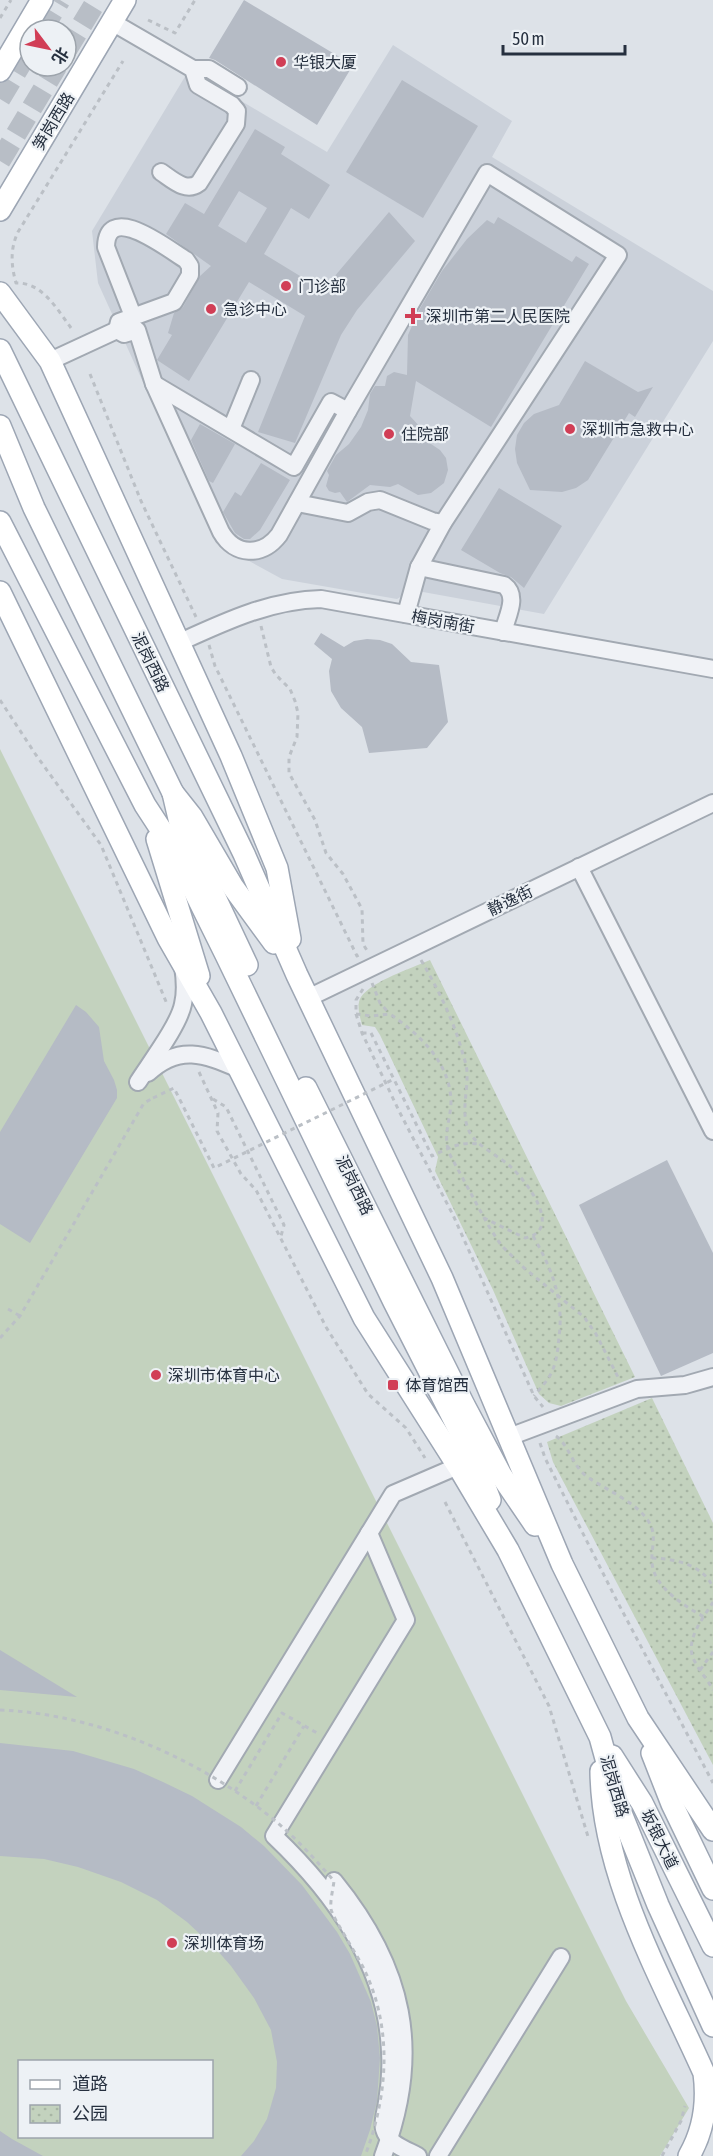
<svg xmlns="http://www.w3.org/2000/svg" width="713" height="2156" font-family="'Asap Condensed','Noto Sans SC',sans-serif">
<defs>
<pattern id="park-dots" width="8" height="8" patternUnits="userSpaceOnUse" patternTransform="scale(1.5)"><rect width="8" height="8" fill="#c3d2be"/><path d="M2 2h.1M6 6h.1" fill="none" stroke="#a7b5a4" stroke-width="1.8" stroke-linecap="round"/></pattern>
</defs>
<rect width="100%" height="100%" fill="#dde2e8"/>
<polygon fill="#cbd1da" points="393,45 512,121 492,157 713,291 713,341 544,614 412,590 397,599 282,579 216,543 98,283 92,231 189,70 327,152"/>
<path fill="#c3d2be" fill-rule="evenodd" d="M0,749L626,2001L689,2108L660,2156H0ZM20,2062H212V2136H20Z"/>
<g fill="url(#park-dots)">
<path d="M430,960L635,1377L561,1406L549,1403L539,1394L493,1290L435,1171L438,1157L380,1035L375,1027L362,1025C360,1017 356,1005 361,997C372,981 412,968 430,960Z"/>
<polygon points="652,1398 713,1523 713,1765 553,1462 547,1442"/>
</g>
<g fill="#b5bbc5" fill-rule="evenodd">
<polygon points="244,0 353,65 317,125 215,60 209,58"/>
<polygon points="402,80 478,126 423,218 346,172"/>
<path d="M255,129L285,147L281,154L330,185L309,219L291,208L264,254L323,290L389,212L415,241L357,310L341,335L295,443L258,432L305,316L249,282L189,381L157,360L172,335L168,333L174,313L183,307L200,276L211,266L166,234L185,203L204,214ZM239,191L267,208L246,243L218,226Z"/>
<polygon points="498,217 572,262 576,256 589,264 491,427 416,381 410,416 421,428 425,440 440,450 446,458 448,470 444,483 431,493 418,495 398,484 390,487 370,485 347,502 340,492 335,493 329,491 326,486 329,475 327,471 336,455 349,444 361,427 368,410 370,394 375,386 385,386 387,376 394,372 407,375 408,335 418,312 442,271 467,239 487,220 494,224"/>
<polygon points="585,361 638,392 653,387 635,417 629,413 588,480 576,488 562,492 530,490 517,463 515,449 517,435 524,423 534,414 559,405"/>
<polygon points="200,424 235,444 213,483 209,481 191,440"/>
<polygon points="261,463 290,480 260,530 250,539 244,539 235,533 223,512 235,492 241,496"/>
<polygon points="499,488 562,526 524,588 511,577 500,573 461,550"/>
<polygon points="321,633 344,647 354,641 367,639 380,640 392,644 411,662 439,665 448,722 427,748 369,753 362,727 341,708 331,691 329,671 332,659 314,644"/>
<polygon points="76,1005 86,1012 99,1027 104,1061 114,1080 117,1090 117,1098 30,1243 0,1224 0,1132"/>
<polygon points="667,1160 713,1253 713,1353 661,1376 579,1205"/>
<polygon points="0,1650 77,1697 0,1690"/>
<polygon points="0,1743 73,1751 134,1769 163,1782 192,1796 241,1827 264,1846 302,1885 337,1932 350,1954 371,2002 377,2026 380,2058 377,2101 370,2130 361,2156 241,2156 254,2141 267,2119 276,2088 277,2062 273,2041 271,2030 254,1998 231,1966 216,1949 187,1922 157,1900 121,1882 78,1867 44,1859 0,1856"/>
<polygon points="0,2131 12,2139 43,2156 0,2156"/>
</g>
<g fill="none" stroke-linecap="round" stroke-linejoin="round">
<g stroke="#b8bec6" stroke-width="21" stroke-dasharray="21 10" stroke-linecap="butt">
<polyline points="42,30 60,0"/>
<polyline points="66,51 97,0"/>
<polyline points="0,99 30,49"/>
<polyline points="0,161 57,66"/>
</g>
<g stroke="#a2a9b2" stroke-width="20">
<g id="minor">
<path d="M112,22L193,69L198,85L232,105L237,111L236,124L199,183C186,193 173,180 161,172"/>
<polyline points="193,69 209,69 238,87"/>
<path d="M133,316L106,247C107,200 169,250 186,260L190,266V275L174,302L119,322L117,330L124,334L137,330L154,384L221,532C235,556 262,557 279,535L348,411L487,173L618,255L443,523L419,567L406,614"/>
<polyline points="50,361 117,330"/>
<polyline points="154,384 294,467 331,402 348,411"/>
<polyline points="231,429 251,380"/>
<polyline points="297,503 348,513 368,502 380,500 432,521 443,523"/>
<path d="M419,567L504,585C519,596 507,616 503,632"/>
<path d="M178,643C224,622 270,600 321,599L713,669"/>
<polyline points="579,867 713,1131"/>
<polyline points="308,998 713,803"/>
<path d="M148,1073C179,1044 204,1054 239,1069"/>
<path d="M138,1082C150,1063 179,1025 183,1004C186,992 185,979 183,966"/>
<polyline points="509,1437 637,1389 685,1385 713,1377"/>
<path d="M369,1533L406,1620L274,1836C334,1893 387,1966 390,2052C391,2068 390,2085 387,2102C386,2110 382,2121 384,2129C388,2144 405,2149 418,2156"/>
<polyline points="218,1780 393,1494 458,1466"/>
<path d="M334,1881C404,1967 423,2051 383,2156"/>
<polyline points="438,2156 561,1957"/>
</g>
</g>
<g stroke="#9da6b4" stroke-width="24">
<g id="major">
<polyline points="0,71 42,0"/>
<polyline points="0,210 125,0"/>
<polyline points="0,293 50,361 231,756 277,868 290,939"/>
<polyline points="0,350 244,854 297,975 442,1278 562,1564 638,1718 713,1830"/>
<polyline points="0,426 34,508 173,793 192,817 233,887 274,943"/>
<polyline points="0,522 145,805 173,848 226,955 394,1302 475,1461 490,1500"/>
<polyline points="0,592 168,938 211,1013 364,1318 458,1466 508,1550 600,1737 621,1813 658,1905 713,2026"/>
<polyline points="173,793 180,823 247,965"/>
<polyline points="157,839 199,976"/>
<polyline points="306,1088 464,1405 501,1475 535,1525"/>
<polyline points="652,1753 672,1804 713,1889"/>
<polyline points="612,1756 642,1803 713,1946"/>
<path d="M601,1771C602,1876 662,1979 704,2073C708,2103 704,2130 689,2156"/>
</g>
</g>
<g stroke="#bbc0c6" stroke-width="3" stroke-dasharray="4.5 4.5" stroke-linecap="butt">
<polyline points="0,18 11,0"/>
<polyline points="148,20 175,33 195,0"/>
<path d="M71,328C57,309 42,282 16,283C11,265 10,249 18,232L123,61"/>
<polyline points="90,374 141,501 196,617"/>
<polyline points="261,626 271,667 276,675 290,689 295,701 298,713 297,737 289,757 289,773 315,820 326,853 343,874 362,909 363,944 368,952"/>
<polyline points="209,645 215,666 357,956 359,955"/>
<polyline points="0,700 36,755 101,845 167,1004"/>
<path d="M421,960C438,989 453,1019 462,1051C464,1058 467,1066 467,1073C468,1093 459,1118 472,1136C482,1149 499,1156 511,1167C527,1182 564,1230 525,1238L484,1218"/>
<polyline points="372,983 380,1003 389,1013"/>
<polyline points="363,989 356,1000 356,1014 362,1033 399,1111 453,1215 534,1396 543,1407"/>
<path d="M356,1014L372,1016L390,1014C420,1035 451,1063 451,1103C450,1122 443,1134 449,1153L488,1225L501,1245L523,1267L584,1317L596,1334L619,1379"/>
<path d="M362,1033H371L432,1156C447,1149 460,1141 478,1144"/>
<polyline points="199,1072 218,1113 217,1131 241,1174 256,1190 326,1327 368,1394 406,1428 425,1458"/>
<polyline points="213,1099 226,1107 284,1225 281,1236"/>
<path d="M533,1236C552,1269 564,1299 559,1337C558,1348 557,1359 553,1369C549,1380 541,1387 534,1396"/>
<polyline points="8,1309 20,1316"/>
<polyline points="0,1338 20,1316 144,1103 153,1098"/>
<path d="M556,1436C570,1446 572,1467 589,1478C608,1491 641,1504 651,1526C656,1538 651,1550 652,1562C653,1587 685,1606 704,1617"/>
<polyline points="540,1443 545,1458 617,1601 713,1783"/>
<polyline points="445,1502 549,1706 589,1840"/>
<path d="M652,1558C675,1559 702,1564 713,1587"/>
<path d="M713,1602C703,1619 683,1641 695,1662C700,1672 708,1680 713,1690"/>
<polyline points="700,1670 713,1652"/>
<polyline points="235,1791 282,1713 317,1733"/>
<polyline points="256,1806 304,1726"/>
<polyline points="662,2156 681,2121 685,2106"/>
</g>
<use href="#minor" stroke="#f0f2f6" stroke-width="16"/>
<use href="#major" stroke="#fff" stroke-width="21"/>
<g stroke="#bbc0c6" stroke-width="3" stroke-dasharray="4.5 4.5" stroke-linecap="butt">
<polyline points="153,1098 174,1088 214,1168 394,1079"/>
<path d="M0,1710C97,1714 198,1758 273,1819C295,1837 315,1859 334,1881C333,1890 330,1900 331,1909C331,1915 359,1958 364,1969C393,2029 388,2095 365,2156"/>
</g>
</g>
<g fill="#d13e56" stroke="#edf1f5" stroke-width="2">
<circle cx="281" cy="62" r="6"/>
<circle cx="286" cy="286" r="6"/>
<circle cx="211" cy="309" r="6"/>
<path d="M410 307h6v6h6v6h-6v6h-6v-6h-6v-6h6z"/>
<circle cx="570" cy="429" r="6"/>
<circle cx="389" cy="434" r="6"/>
<circle cx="156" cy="1375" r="6"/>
<rect x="387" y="1379" width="12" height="12" rx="3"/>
<circle cx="172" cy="1943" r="6"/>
</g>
<g text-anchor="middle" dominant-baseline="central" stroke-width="4.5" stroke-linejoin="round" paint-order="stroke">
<g font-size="16" fill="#26303f" stroke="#edf1f5" text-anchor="start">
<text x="293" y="62">华银大厦</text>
<text x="298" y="286">门诊部</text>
<text x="223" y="309">急诊中心</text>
<text x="426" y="316">深圳市第二人民医院</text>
<text x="582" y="429">深圳市急救中心</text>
<text x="401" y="434">住院部</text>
<text x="168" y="1375">深圳市体育中心</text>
<text x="405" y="1385">体育馆西</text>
<text x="184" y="1943">深圳体育场</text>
</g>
<g font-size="16" fill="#26303f" stroke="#edf1f5">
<text transform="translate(53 121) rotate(-59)">笋岗西路</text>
<text transform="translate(443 621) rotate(10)">梅岗南街</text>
<text transform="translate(151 662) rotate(64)">泥岗西路</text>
<text transform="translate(510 900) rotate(-26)">静逸街</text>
<text transform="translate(355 1185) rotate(64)">泥岗西路</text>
<text transform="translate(615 1786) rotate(74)">泥岗西路</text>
<text transform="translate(660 1839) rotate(64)">坂银大道</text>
</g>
</g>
<rect x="18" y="2060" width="195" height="78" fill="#edf1f5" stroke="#9da4ac" stroke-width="1.5"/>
<rect x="30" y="2080" width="30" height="9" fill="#ffffff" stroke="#9da4ac" stroke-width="1.5"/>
<text x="72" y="2090" font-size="18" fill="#26303f">道路</text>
<rect x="30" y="2105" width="30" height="18" fill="url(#park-dots)" stroke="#9da4ac" stroke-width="1.5"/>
<text x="72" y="2120" font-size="18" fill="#26303f">公园</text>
<g transform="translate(48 48) rotate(122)"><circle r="28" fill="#edf1f5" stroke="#9da4ac" stroke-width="1.5"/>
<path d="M0-4.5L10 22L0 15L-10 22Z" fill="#d13e56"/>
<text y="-9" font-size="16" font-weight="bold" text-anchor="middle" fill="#26303f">北</text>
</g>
<path d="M503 45v9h122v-9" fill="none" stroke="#26303f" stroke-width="3"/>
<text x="512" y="45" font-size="18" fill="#26303f" stroke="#edf1f5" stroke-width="4.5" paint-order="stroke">50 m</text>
</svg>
